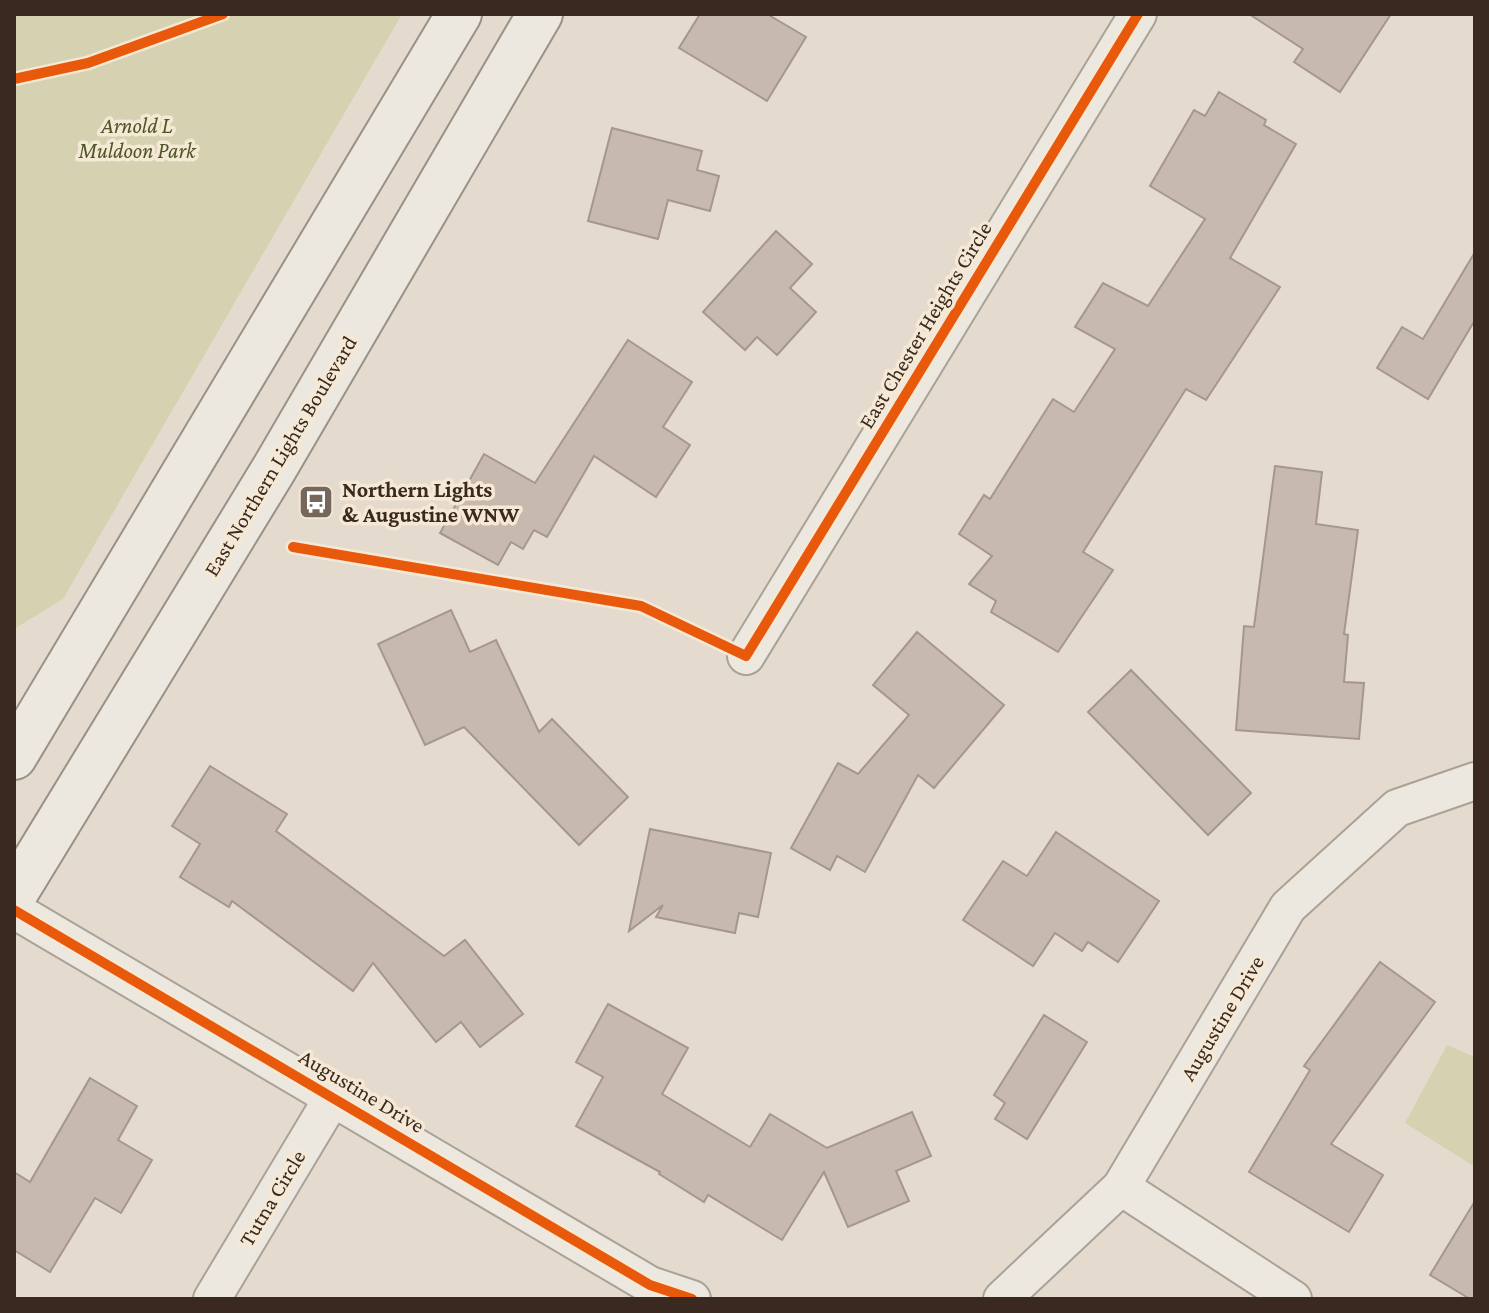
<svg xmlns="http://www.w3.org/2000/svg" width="1489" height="1313" font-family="'Crimson Pro',serif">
<rect width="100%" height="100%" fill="#e4dbce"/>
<g fill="#d6d2b1">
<polygon points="14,14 402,14 63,599 14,629"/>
<polygon points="1447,1045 1475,1057 1475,1167 1405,1123"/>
</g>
<g fill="#c8b9af" stroke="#a5978d" stroke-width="2">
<polygon points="700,14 767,14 806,37 767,101 679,48"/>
<polygon points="1249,14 1391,14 1340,92 1294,62 1303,49"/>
<polygon points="1219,92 1266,120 1264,125 1296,144 1230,258 1280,287 1206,400 1186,389 1083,552 1113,570 1058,652 991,612 996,601 969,584 992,556 959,534 984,495 990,499 1053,399 1074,412 1115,349 1075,327 1103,283 1148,306 1205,219 1150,186 1194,110 1205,116"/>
<polygon points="612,128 702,151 697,170 719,176 710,211 668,200 658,239 588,221"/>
<polygon points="776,231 812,264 790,288 816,312 777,355 757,337 745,350 703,312"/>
<polygon points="1475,252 1475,320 1428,399 1377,368 1402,327 1423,339"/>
<polygon points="628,340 692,382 663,427 690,445 656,497 594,456 547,537 534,530 523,549 511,542 498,565 440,533 484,454 535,483"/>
<polygon points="1275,466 1322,472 1316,524 1358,530 1344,634 1348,635 1344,682 1364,683 1359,739 1236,730 1244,626 1254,627"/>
<polygon points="451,610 470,652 496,640 539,732 552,719 628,797 579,845 464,727 425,745 378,644"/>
<polygon points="917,632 1004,705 934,788 918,775 865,872 837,856 830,870 791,848 838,763 858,774 909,715 873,685"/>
<polygon points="1131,670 1251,793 1208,835 1088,712"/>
<polygon points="210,766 287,814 276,831 444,956 465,940 523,1014 480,1047 461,1022 436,1042 373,963 353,991 232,901 229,907 180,877 200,844 172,826"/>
<polygon points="650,829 771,853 758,917 739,913 735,933 656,917 663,905 629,931"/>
<polygon points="1056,832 1159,901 1118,962 1088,942 1082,951 1055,933 1033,966 963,920 1003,861 1027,876"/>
<polygon points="1380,962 1435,1002 1331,1144 1383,1175 1349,1232 1249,1172 1310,1070 1304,1066"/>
<polygon points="608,1004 688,1048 662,1094 750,1147 770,1114 827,1148 912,1112 931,1156 896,1171 909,1201 848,1227 824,1172 782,1240 708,1195 704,1202 659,1174 660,1172 576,1126 603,1077 576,1062"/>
<polygon points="1044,1015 1087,1042 1027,1139 995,1119 1005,1103 994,1095"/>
<polygon points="90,1078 137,1106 118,1140 152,1160 121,1213 95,1198 50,1272 14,1250 14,1172 30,1182"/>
<polygon points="1475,1201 1475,1299 1470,1299 1430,1275"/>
</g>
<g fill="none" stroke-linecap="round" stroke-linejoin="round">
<g stroke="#aaa197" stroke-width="40">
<g id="street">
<polyline points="746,656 1138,14"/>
<polyline points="14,910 650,1285 692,1299"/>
<polyline points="1121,1187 1293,1299"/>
<polyline points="212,1299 333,1097"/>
<polyline points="1002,1299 1121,1187 1288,907 1397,808 1475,781"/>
</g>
</g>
<g stroke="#999087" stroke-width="48">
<g id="secondary">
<polyline points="14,757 459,14"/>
<polyline points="14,895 274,469 540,14"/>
</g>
</g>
<use href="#street" stroke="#ece8e0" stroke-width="36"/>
<use href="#secondary" stroke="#ece8e0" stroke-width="44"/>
<g stroke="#f5e8d5" stroke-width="15">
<g id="cycleway">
<polyline points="14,79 88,63 223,14"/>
<polyline points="293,547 641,606 746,656 1138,14"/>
<polyline points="14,910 650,1285 692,1299"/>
</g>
</g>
<use href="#cycleway" stroke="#e8590c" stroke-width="10"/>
</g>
<defs>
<g id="bus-square" transform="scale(1.8)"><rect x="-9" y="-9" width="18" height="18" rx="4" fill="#75675c" stroke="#f5e8d5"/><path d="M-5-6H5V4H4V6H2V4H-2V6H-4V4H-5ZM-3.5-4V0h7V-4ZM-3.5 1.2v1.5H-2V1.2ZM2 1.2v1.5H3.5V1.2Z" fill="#fff"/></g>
</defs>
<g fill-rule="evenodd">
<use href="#bus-square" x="316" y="502"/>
</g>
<g text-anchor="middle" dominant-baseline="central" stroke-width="7" stroke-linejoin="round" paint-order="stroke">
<g font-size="22" font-style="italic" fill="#4d5526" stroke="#f5e8d5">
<text x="137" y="125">Arnold L<tspan x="137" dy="25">Muldoon Park</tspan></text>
</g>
<g font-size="22" fill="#39291f" stroke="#f5e8d5">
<text transform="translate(925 325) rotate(-59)">East Chester Heights Circle</text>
<text transform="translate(280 456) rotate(-59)">East Northern Lights Boulevard</text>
<text transform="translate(1222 1018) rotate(-59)">Augustine Drive</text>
<text transform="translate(362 1091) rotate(31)">Augustine Drive</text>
<text transform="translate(272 1198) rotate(-59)">Tutna Circle</text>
</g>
<g font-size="22" font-weight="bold" fill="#39291f" stroke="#f5e8d5" text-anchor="start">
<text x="342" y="489">Northern Lights<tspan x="342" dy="25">&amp; Augustine WNW</tspan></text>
</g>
</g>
<rect width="1489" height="1313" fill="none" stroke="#39291f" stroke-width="32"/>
</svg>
